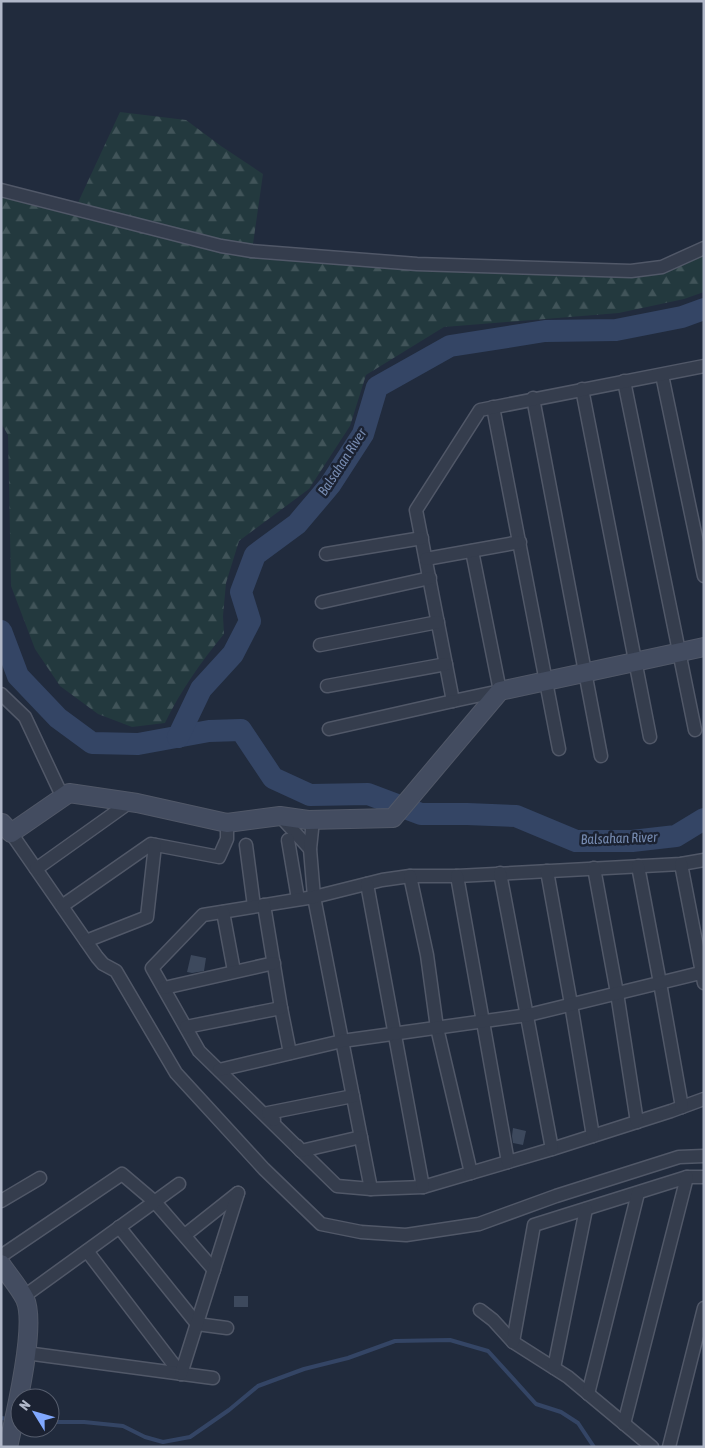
<svg xmlns="http://www.w3.org/2000/svg" width="705" height="1448" font-family="'Asap Condensed',sans-serif">
<defs>
<pattern id="forest-firs" width="22" height="20" patternUnits="userSpaceOnUse" patternTransform="scale(1.25)"><rect width="22" height="20" fill="#23393e"/><path d="M5 1l3.5 6h-7zM16 11l3.5 6h-7z" fill="#415459"/></pattern>
</defs>
<rect width="100%" height="100%" fill="#212b3d"/>
<path fill="url(#forest-firs)" d="M120,112L186,120L221,146L263,174L252,251L643,270L704,249V292L684,299L619,313L444,327L366,375L350,426L309,489L239,541L226,583L223,616L224,634C201,662 181,690 165,723L132,727L98,714L60,686L35,649L11,586L8,435L1,423V190L75,209Z"/>
<g fill="none" stroke-linecap="round" stroke-linejoin="round">
<g stroke="#344565" stroke-width="4">
<polyline points="1,1418 10,1419"/>
<polyline points="50,1422 84,1422 123,1426 145,1437 163,1442 190,1437 229,1410 258,1386 304,1369 348,1358 395,1341 450,1340 488,1351 536,1404 561,1412 578,1423 594,1447"/>
</g>
<g stroke="#344565" stroke-width="22">
<polyline points="1,631 18,676 58,718 92,743 138,744 209,731 241,730 273,778 310,795 368,794 421,814 467,814 516,816 576,841 632,841 676,836 704,819"/>
<polyline points="178,737 201,689 233,654 250,621 241,592 255,555 297,524 330,485 363,434 377,387 450,346 545,331 616,330 682,317 704,309"/>
</g>
</g>
<g fill="#3d495d">
<polygon points="191,955 206,958 204,971 192,973 187,972"/>
<polygon points="513,1128 526,1131 523,1145 513,1143 512,1136"/>
<rect x="234" y="1296" width="14" height="11"/>
</g>
<g fill="none" stroke-linecap="round" stroke-linejoin="round">
<g stroke="#515868" stroke-width="15">
<g id="street">
<polyline points="1,190 221,246 252,251 417,264 631,271 662,267 704,248"/>
<polyline points="662,375 704,576"/>
<polyline points="624,381 695,730"/>
<polyline points="582,389 650,737"/>
<polyline points="533,398 601,756"/>
<polyline points="493,407 559,749"/>
<polyline points="472,551 500,691 453,701 416,510 480,410 704,366"/>
<polyline points="326,554 422,538"/>
<polyline points="426,559 520,542"/>
<polyline points="322,602 430,578"/>
<polyline points="320,645 438,622"/>
<polyline points="327,686 446,664"/>
<polyline points="1,694 25,717 63,798"/>
<polyline points="329,729 453,701"/>
<polyline points="280,816 310,849"/>
<polyline points="313,820 310,849 314,897 371,1189"/>
<polyline points="11,833 97,957 103,964 116,971 176,1073 264,1169 321,1224 361,1232 406,1235 479,1224 556,1196 679,1157 704,1156"/>
<polyline points="288,840 298,899"/>
<polyline points="246,845 254,906"/>
<polyline points="704,860 681,864 457,876 410,876 382,880 314,897 203,915 152,968 199,1051 337,1186 371,1189 423,1187 552,1149 671,1111 704,1099"/>
<polyline points="681,864 704,983"/>
<polyline points="638,866 660,983 682,1107"/>
<polyline points="594,868 617,993 637,1122"/>
<polyline points="36,869 130,802"/>
<polyline points="547,871 571,1004 593,1136"/>
<polyline points="500,873 552,1149"/>
<polyline points="410,876 427,955 437,1028 471,1173"/>
<polyline points="457,876 508,1162"/>
<polyline points="367,884 423,1187"/>
<polyline points="264,905 281,1008 290,1053"/>
<polyline points="62,906 151,844 219,857 227,839 227,823"/>
<polyline points="223,912 234,971"/>
<polyline points="86,941 147,917 155,845"/>
<polyline points="164,988 274,963"/>
<polyline points="186,1027 281,1008"/>
<polyline points="219,1070 342,1041 528,1015 704,972"/>
<polyline points="274,1120 268,1113 353,1096"/>
<polyline points="297,1146 301,1151 361,1137"/>
<polyline points="1,1201 40,1178"/>
<polyline points="119,1227 197,1324 227,1328"/>
<polyline points="185,1235 238,1193"/>
<polyline points="87,1251 181,1374"/>
<polyline points="1,1256 122,1174 155,1202 214,1270"/>
<polyline points="23,1297 179,1184"/>
<polyline points="480,1310 493,1320 513,1342 568,1377 652,1447"/>
<polyline points="513,1342 534,1225 687,1177 704,1177"/>
<polyline points="26,1353 213,1378"/>
<polyline points="554,1368 586,1209"/>
<polyline points="181,1374 238,1193"/>
<polyline points="588,1394 638,1193"/>
<polyline points="624,1424 687,1177"/>
<polyline points="669,1447 704,1308"/>
</g>
</g>
<g stroke="#515868" stroke-width="20">
<g id="secondary">
<polyline points="1,823 2,823 11,833 69,793 137,803 227,823 280,816 308,820 393,818 500,691 704,647"/>
<path d="M1,1264C9,1276 19,1287 25,1299C37,1325 15,1416 8,1447"/>
</g>
</g>
<use href="#street" stroke="#353d4d" stroke-width="12"/>
<use href="#secondary" stroke="#434c60" stroke-width="18"/>
</g>
<g text-anchor="middle" dominant-baseline="central" stroke-width="5" stroke-linejoin="round" paint-order="stroke">
<g font-size="14" font-style="italic" fill="#778cb2" stroke="#1b2232">
<text transform="translate(342 462) rotate(-57)">Balsahan River</text>
<text transform="translate(619 838) rotate(-2)">Balsahan River</text>
</g>
</g>
<rect width="705" height="1448" fill="none" stroke="#b1b8c9" stroke-width="5"/>
<g transform="translate(35 1413) rotate(307)"><circle r="24" fill="#1b2232" stroke="#575e6e"/>
<path d="M0-4L9 19L0 12L-9 19Z" fill="#81a8fe"/>
<text y="-8" font-size="14" font-weight="bold" text-anchor="middle" fill="#b1b8c9">N</text>
</g>
</svg>
